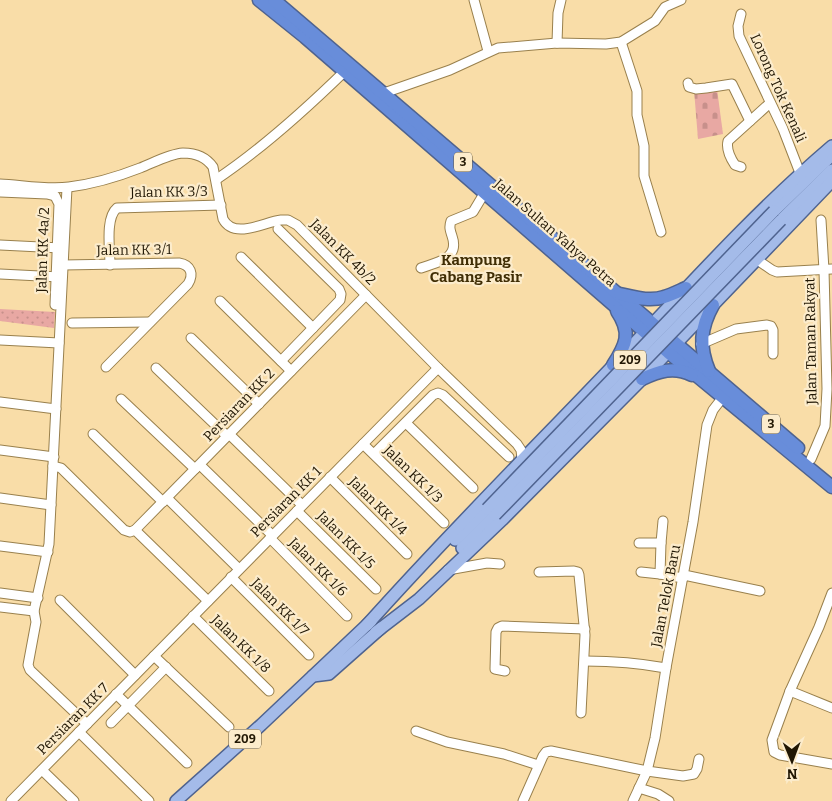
<svg xmlns="http://www.w3.org/2000/svg" width="832" height="801" font-family="Bitter,serif">
<defs>
<pattern id="grass-dots" width="8" height="8" patternUnits="userSpaceOnUse" patternTransform="scale(1.25)"><rect width="8" height="8" fill="#e8a8a3"/><path d="M2 2h.1M6 6h.1" fill="none" stroke="#c7908b" stroke-width="1.8" stroke-linecap="round"/></pattern>
<pattern id="cemetery-stones" width="16" height="16" patternUnits="userSpaceOnUse" patternTransform="scale(1.25)"><rect width="16" height="16" fill="#e8a8a3"/><path d="M2 7V4a2 2 0 0 1 4 0v3zM10 15v-3a2 2 0 0 1 4 0v3z" fill="#c7908b"/></pattern>
</defs>
<rect width="100%" height="100%" fill="#f9dda8"/>
<polygon fill="url(#grass-dots)" points="0,309 55,312 54,328 0,321"/>
<polygon fill="url(#cemetery-stones)" points="717,89 723,134 698,139 694,90"/>
<g fill="none" stroke-linecap="round" stroke-linejoin="round">
<g stroke="#99804d" stroke-width="11">
<g id="minor">
<polyline points="474,0 488,51"/>
<polyline points="741,14 738,26 739,36 783,129 800,173"/>
<polyline points="621,42 637,91 637,115 644,146 644,176 661,232"/>
<polyline points="557,43 558,13 561,0"/>
<polyline points="688,83 689,87 696,89 706,88 732,84 750,121"/>
<polyline points="384,93 450,70 498,48 557,43 606,44 621,42 655,21 665,7 681,0"/>
<path d="M741,167L735,165C731,159 726,149 728,141L770,103"/>
<path d="M217,179C263,148 305,110 345,71"/>
<path d="M0,184C21,185 48,190 69,187C93,184 117,177 140,168C153,163 169,154 183,153C196,153 206,157 213,167L223,219C234,240 264,222 281,220H288L297,225L438,368L517,444L521,450L522,459"/>
<polyline points="67,188 49,544 34,611 36,622 28,665 30,670 87,724"/>
<polyline points="0,192 47,194 55,196"/>
<polyline points="278,229 339,289 341,294 340,300 281,361"/>
<polyline points="0,245 61,248"/>
<polyline points="241,257 313,328"/>
<polyline points="756,259 772,270 777,272 832,269"/>
<path d="M63,265L179,263C191,265 194,274 188,284L106,367"/>
<path d="M110,265C110,249 105,218 117,208L221,205"/>
<path d="M421,268C437,262 460,259 452,236C450,230 449,227 451,221L473,212L485,192"/>
<polyline points="0,274 60,277"/>
<polyline points="220,301 291,371"/>
<polyline points="55,305 59,204 55,196"/>
<polyline points="72,323 150,322"/>
<polyline points="191,338 259,404"/>
<polyline points="0,340 59,343"/>
<polyline points="701,344 736,329 767,325 771,326 773,330 773,354"/>
<polyline points="156,368 227,436"/>
<polyline points="121,399 195,469"/>
<polyline points="0,402 56,409"/>
<polyline points="406,423 473,488"/>
<polyline points="93,434 163,502"/>
<polyline points="229,434 302,505"/>
<polyline points="363,444 444,523"/>
<polyline points="0,450 54,457"/>
<polyline points="374,454 433,395 438,393 443,395 509,457"/>
<polyline points="811,459 825,426 827,389 824,270 821,220"/>
<polyline points="200,465 272,535"/>
<polyline points="53,466 61,468 124,530 130,532 135,530 366,295"/>
<polyline points="330,477 407,554"/>
<polyline points="0,498 51,505"/>
<polyline points="167,498 239,569"/>
<polyline points="297,511 376,589"/>
<polyline points="135,530 208,601"/>
<polyline points="270,538 347,616"/>
<polyline points="639,543 661,543 660,574 683,578"/>
<polyline points="661,543 663,521"/>
<polyline points="0,546 48,552"/>
<polyline points="448,570 487,563 500,564"/>
<polyline points="539,572 574,571 578,572 579,575 585,635 581,713"/>
<polyline points="641,572 660,574"/>
<polyline points="684,575 760,591"/>
<polyline points="231,577 309,655"/>
<polyline points="0,593 38,598"/>
<polyline points="60,600 135,675"/>
<polyline points="0,607 34,611"/>
<polyline points="193,616 269,691"/>
<polyline points="154,656 229,727"/>
<path d="M585,661C612,661 639,663 666,668"/>
<polyline points="505,671 495,669 496,632 498,628 502,626 585,629"/>
<polyline points="790,691 832,708"/>
<polyline points="116,694 187,763"/>
<polyline points="111,723 166,667"/>
<polyline points="416,731 447,742 504,754 538,765"/>
<polyline points="79,732 149,801"/>
<polyline points="832,764 780,755 774,752 772,740 790,691 819,627 832,593"/>
<polyline points="42,770 74,801"/>
<polyline points="639,788 658,794 669,801"/>
<polyline points="11,801 438,368"/>
<polyline points="523,801 543,756 546,752 551,751 647,771 683,776 694,774 697,769 699,759"/>
<polyline points="633,801 647,771 655,738 666,668 693,522 707,425 713,410 723,397"/>
</g>
</g>
<g stroke="#4f638f" stroke-width="14">
<g id="major">
<polyline points="774,211 832,155"/>
<polyline points="781,220 832,170"/>
<polyline points="455,540 487,509"/>
<polyline points="462,548 495,515"/>
<path d="M367,625C457,524 553,430 645,332C705,268 765,203 832,146"/>
<polyline points="376,632 419,599 502,520 642,379 832,181"/>
<polyline points="313,676 329,674 381,628"/>
<polyline points="176,801 261,725 371,621"/>
</g>
</g>
<g stroke="#4f638f" stroke-width="15">
<g id="highway">
<polyline points="259,0 305,37 668,352 832,487"/>
<polyline points="274,0 798,448"/>
<path d="M620,294C634,297 650,302 664,297C671,295 679,291 686,288"/>
<path d="M613,365C626,345 632,333 617,311"/>
<path d="M709,371C699,347 700,328 713,305"/>
<path d="M642,379C659,371 674,366 692,375"/>
</g>
</g>
<use href="#minor" stroke="#fff" stroke-width="9"/>
<use href="#major" stroke="#a4bbe9" stroke-width="11"/>
<use href="#highway" stroke="#688dda" stroke-width="12"/>
<g stroke="#4f638f" stroke-width="14" stroke-linecap="butt">
<g id="major-bridge">
<polyline points="487,509 774,211"/>
<polyline points="495,515 781,220"/>
</g>
</g>
<use href="#major-bridge" stroke="#a4bbe9" stroke-width="11"/>
</g>
<g text-anchor="middle" dominant-baseline="central" stroke-width="4.5" stroke-linejoin="round" paint-order="stroke">
<g fill="#fceccc" stroke="#62563f" stroke-width="1">
<rect x="454" y="152.5" width="18" height="19" rx="4"/>
<rect x="614" y="350.5" width="32" height="19" rx="4"/>
<rect x="762" y="414.5" width="18" height="19" rx="4"/>
<rect x="229" y="729.5" width="32" height="19" rx="4"/>
</g>
<g font-size="12" font-weight="bold" fill="#201603">
<text x="463" y="162">3</text>
<text x="630" y="360">209</text>
<text x="771" y="424">3</text>
<text x="245" y="739">209</text>
</g>
<g font-size="14" fill="#201603" stroke="#fceccc">
<text transform="translate(778 88) rotate(66)">Lorong Tok Kenali</text>
<text transform="translate(169 192) rotate(-1)">Jalan KK 3/3</text>
<text transform="translate(555 233) rotate(41)">Jalan Sultan Yahya Petra</text>
<text transform="translate(43 250) rotate(-88)">Jalan KK 4a/2</text>
<text transform="translate(134 250) rotate(-1)">Jalan KK 3/1</text>
<text transform="translate(343 252) rotate(45)">Jalan KK 4b/2</text>
<text transform="translate(811 341) rotate(-91)">Jalan Taman Rakyat</text>
<text transform="translate(239 405) rotate(-46)">Persiaran KK 2</text>
<text transform="translate(413 474) rotate(44)">Jalan KK 1/3</text>
<text transform="translate(286 502) rotate(-45)">Persiaran KK 1</text>
<text transform="translate(378 506) rotate(45)">Jalan KK 1/4</text>
<text transform="translate(346 540) rotate(45)">Jalan KK 1/5</text>
<text transform="translate(318 567) rotate(45)">Jalan KK 1/6</text>
<text transform="translate(666 596) rotate(-79)">Jalan Telok Baru</text>
<text transform="translate(280 607) rotate(45)">Jalan KK 1/7</text>
<text transform="translate(241 644) rotate(44)">Jalan KK 1/8</text>
<text transform="translate(73 719) rotate(-45)">Persiaran KK 7</text>
</g>
<g font-size="15" font-weight="bold" fill="#402e05" stroke="#fceccc">
<text x="476" y="260">Kampung<tspan x="476" dy="17">Cabang Pasir</tspan></text>
</g>
</g>
<g transform="translate(792 761) rotate(179)" stroke="#fceccc" stroke-width="4" paint-order="stroke">
<path d="M0-4L9 19L0 12L-9 19Z" fill="#201603"/>
<text y="-8" font-size="14" font-weight="bold" text-anchor="middle" fill="#201603">N</text>
</g>
</svg>
